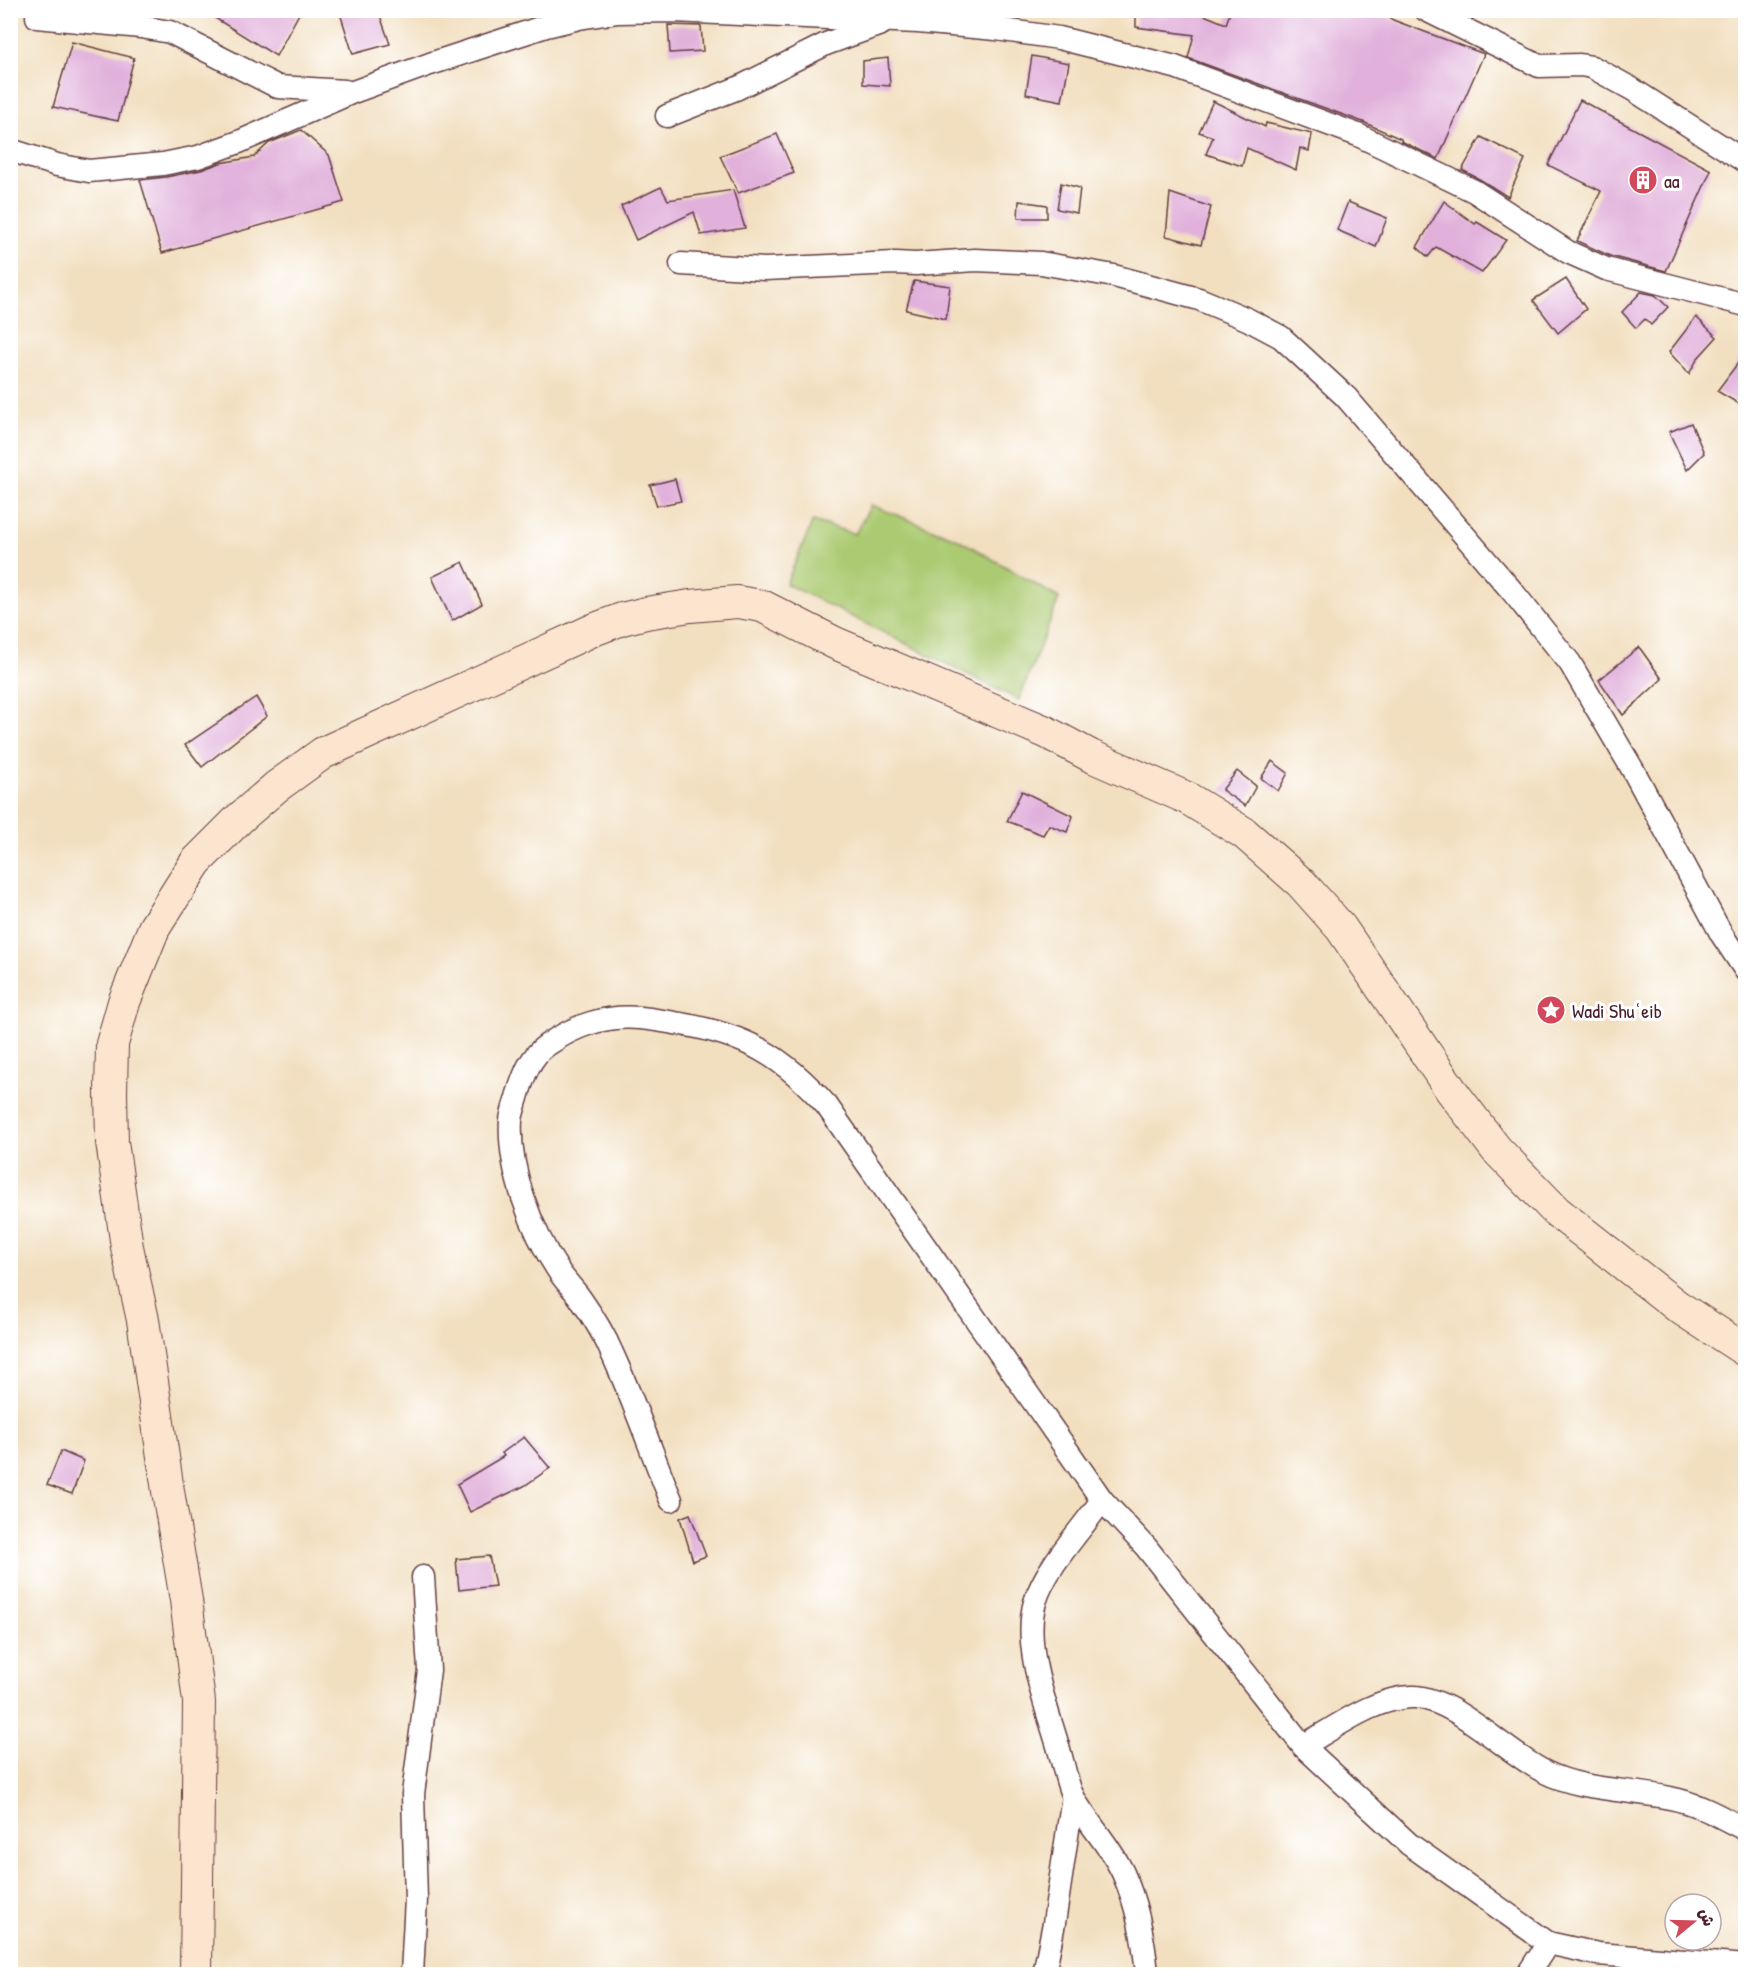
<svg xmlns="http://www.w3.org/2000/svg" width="1756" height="1985" font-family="'Patrick Hand','Playpen Sans Arabic',sans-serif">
<rect width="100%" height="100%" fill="#fff"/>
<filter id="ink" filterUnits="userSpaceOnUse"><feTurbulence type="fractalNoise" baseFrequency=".0167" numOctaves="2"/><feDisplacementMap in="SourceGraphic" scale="12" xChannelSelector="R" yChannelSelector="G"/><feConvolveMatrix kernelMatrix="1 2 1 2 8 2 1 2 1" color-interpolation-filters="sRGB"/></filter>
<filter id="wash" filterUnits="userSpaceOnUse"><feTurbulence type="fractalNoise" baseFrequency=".008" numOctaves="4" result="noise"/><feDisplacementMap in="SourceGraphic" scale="24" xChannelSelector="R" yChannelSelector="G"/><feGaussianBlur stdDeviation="1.35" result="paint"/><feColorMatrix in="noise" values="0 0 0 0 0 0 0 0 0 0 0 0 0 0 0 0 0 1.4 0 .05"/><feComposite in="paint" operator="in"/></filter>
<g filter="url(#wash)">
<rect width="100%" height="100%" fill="#f2dfc0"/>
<polygon fill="#abca71" stroke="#7a744e" stroke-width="1.5" points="871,505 958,539 1059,598 1019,700 786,584 813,521 855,534"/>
<g id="blocks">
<g fill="#e1b1db">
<polygon points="202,10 301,10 276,56"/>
<polygon points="339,10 378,10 390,44 353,54"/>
<polygon points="1136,10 1192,10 1226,24 1231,10 1378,10 1393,20 1484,54 1438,159 1401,141 1401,139 1363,122 1188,58 1194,35 1136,27"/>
<polygon points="668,25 701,26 703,51 670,53"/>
<polygon points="72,42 134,58 118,121 53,107"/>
<polygon points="1032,56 1069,63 1062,101 1026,94"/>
<polygon points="888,58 890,86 863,84 863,61"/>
<polygon points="1580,100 1711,170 1666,271 1610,256 1577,241 1601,191 1548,165"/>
<polygon points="1213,101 1265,127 1266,123 1312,134 1309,151 1300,148 1296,170 1247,148 1242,166 1206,154 1213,137 1199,132"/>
<polygon points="301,130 329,155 344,202 162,253 140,180 166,177 201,170 220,163 254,157 269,143"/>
<polygon points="777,134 794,173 738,193 720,156"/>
<polygon points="1481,137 1525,159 1508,197 1481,180 1462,170"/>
<polygon points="1061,183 1080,188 1077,213 1057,209"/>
<polygon points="661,187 668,200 733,190 745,228 701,235 694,212 636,240 621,206"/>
<polygon points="1170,193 1211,207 1201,245 1166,236"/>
<polygon points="1019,201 1047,205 1047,218 1018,218"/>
<polygon points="1444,201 1475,224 1477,222 1506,240 1482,273 1436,247 1428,257 1417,247"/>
<polygon points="1348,202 1387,218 1376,247 1337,230"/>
<polygon points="1566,279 1586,309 1558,333 1533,300"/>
<polygon points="914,281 950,286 946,319 906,310"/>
<polygon points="1641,292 1655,295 1668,307 1651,325 1645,319 1636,328 1622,312"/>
<polygon points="1696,317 1717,337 1698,358 1689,374 1669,352"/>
<polygon points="1746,352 1746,408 1717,391"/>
<polygon points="1691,423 1704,453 1687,470 1669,432"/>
<polygon points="675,479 681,501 657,506 650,485"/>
<polygon points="463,562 482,604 452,621 432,577"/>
<polygon points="1639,647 1662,679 1623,715 1599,680"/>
<polygon points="256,697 267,716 202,767 185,745"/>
<polygon points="1272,761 1288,773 1278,791 1261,778"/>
<polygon points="1237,771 1256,786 1245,806 1222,790"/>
<polygon points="1022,791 1073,816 1067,832 1049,825 1043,835 1007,821"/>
<polygon points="524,1437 550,1468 524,1486 470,1512 457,1484 504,1456 502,1453"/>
<polygon points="61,1451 84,1461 72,1494 47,1485"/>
<polygon points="690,1514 706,1556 693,1561 680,1518"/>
<polygon points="489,1556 495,1586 459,1590 456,1559"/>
</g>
</g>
</g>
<g filter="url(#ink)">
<use href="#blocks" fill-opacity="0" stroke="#633c41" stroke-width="1.5"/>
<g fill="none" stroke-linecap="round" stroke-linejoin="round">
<g stroke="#633c41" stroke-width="25">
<g id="minor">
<polyline points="1426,10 1539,66 1580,65 1592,67 1632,89 1746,162"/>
<polyline points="37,17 141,27 170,32 278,87 345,91"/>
<polyline points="667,116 738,88 826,44 881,24"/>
<polyline points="10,150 57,165 89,171 163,164 198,157 239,142 353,92 430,64 546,26 579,18 618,12 674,11 918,22 996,29 1059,38 1175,67 1358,135 1474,191 1568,252 1606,269 1746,305"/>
<polyline points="681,264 765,269 895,263 916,264 975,260 1041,263 1114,276 1199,299 1247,319 1281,337 1346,397 1512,591 1570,663 1633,770 1722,935 1746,971"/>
<path d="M671,1500C651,1451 634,1401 612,1353C604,1334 592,1315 580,1298C573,1288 564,1280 558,1270C531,1230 508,1169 511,1120C512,1112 516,1102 518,1094C524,1075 530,1057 547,1045C576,1025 605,1015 640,1018C654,1019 667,1022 681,1024C746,1035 783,1056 827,1106L1102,1500"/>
<polyline points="1548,1943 1598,1954 1746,1966"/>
<polyline points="412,1974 416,1899 413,1794 429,1670 423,1577"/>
<polyline points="1044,1974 1054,1923 1073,1796"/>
<path d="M1147,1974C1144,1941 1137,1904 1123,1873C1110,1845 1088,1824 1073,1797C1067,1784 1064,1767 1060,1753C1048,1710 1022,1647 1035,1602C1046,1566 1081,1531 1102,1500L1146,1547L1303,1746"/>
<path d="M1528,1974L1548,1943L1409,1844L1303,1746C1333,1729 1378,1695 1415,1697C1457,1700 1506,1753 1545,1772C1583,1791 1629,1789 1670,1798C1697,1803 1721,1817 1746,1830"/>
</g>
</g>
<g stroke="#633c41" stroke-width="34">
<polyline id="secondary" points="196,1974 199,1702 186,1600 168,1491 143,1320 127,1247 112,1142 111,1093 112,1044 124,1002 154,928 196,862 239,819 276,787 323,753 593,630 622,619 646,613 690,606 737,602 762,606 835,643 1046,732 1091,756 1187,798 1244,833 1301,883 1341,928 1451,1090 1496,1149 1556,1211 1677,1306 1746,1351"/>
</g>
<use href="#minor" stroke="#fff" stroke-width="22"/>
<use href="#secondary" stroke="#fce5cf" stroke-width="32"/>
</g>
</g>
<defs>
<g id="building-disc" transform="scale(1.5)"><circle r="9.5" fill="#d1495b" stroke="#fff"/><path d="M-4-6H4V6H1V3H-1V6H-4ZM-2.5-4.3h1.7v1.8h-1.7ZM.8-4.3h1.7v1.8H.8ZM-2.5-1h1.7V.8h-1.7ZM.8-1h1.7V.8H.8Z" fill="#fff"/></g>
<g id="sight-disc" transform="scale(1.5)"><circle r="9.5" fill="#d1495b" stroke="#fff"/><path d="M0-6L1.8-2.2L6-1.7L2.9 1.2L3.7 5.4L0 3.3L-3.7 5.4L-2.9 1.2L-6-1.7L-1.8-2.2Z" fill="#fff"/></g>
</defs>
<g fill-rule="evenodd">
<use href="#building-disc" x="1643" y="180"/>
<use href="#sight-disc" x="1551" y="1010"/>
</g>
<g text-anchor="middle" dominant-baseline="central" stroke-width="6" stroke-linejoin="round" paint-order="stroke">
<g font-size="20" fill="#4a1f2b" stroke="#fff" text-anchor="start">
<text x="1664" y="180">aa</text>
<text x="1572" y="1010">Wadi Shuʿeib</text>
</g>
</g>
<rect width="1756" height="1985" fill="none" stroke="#fff" stroke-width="36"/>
<g transform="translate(1693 1922) rotate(71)"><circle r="28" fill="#ffffff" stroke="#b7a5aa" stroke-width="1.5"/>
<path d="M0-4.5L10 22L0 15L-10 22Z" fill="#d1495b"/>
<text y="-9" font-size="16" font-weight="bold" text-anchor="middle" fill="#4a1f2b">ش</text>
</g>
</svg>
